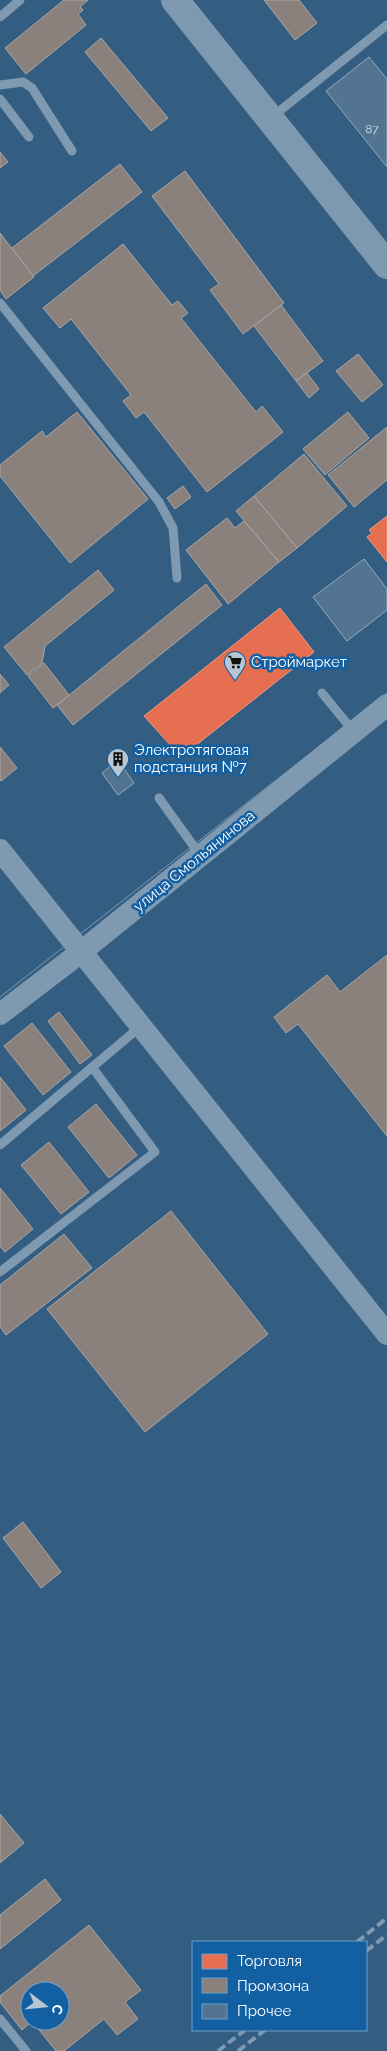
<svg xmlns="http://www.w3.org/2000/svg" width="387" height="2051" font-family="Raleway,sans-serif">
<rect width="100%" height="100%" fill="#335d81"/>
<g fill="#e76f51" stroke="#ee9a85">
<polygon points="387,516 387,562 367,537 372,533 369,530"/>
<polygon points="280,608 314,652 181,757 144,716"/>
</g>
<g fill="#8a817c" stroke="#ada7a3" fill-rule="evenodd">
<polygon points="64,0 88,0 80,7 83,10 78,14 86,25 26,74 5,48"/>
<polygon points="264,0 299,0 317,23 295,40"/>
<polygon points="101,38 168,118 151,131 85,52"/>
<polygon points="0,152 8,162 0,168"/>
<polygon points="120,164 142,192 33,276 12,248"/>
<polygon points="185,171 284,303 243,334 210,290 219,284 152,196"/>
<polygon points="0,233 34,277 6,299 0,290"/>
<polygon points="123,244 172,305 178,301 188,313 181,318 256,412 262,406 283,432 207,492 144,412 136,418 123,401 131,395 71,319 60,328 43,308"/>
<polygon points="281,305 323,361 296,381 254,326"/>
<polygon points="358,354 383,385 362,402 336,371"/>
<polygon points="307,373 319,389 309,398 296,381"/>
<polygon points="77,412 148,499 70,563 0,476 0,465 42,431 46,437"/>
<polygon points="348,412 369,438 325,475 303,449"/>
<polygon points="387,427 387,480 354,507 328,475"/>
<polygon points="304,454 347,506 297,548 254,496"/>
<polygon points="183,486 191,497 175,509 167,498"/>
<polygon points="254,496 297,548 279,562 236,511"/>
<polygon points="227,518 235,528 244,521 279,562 228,604 186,550"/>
<polygon points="98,570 114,590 45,646 42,663 27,675 4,647"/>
<polygon points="206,584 222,605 73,725 57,705"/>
<polygon points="44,663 69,695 53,708 28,676"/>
<polygon points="0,674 9,685 0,693"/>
<polygon points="0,747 17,768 1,781 0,780"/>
<polygon points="387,955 387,1136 298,1024 286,1033 274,1017 327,975 340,992"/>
<polygon points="59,1012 92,1055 80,1064 48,1021"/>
<polygon points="32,1023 71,1072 43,1095 4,1046"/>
<polygon points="0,1077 26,1110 0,1131"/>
<polygon points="96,1104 137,1155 109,1178 68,1127"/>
<polygon points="49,1142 89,1192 61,1214 21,1165"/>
<polygon points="0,1188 33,1229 5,1252 0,1246"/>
<polygon points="171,1211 268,1334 145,1432 47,1309"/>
<polygon points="64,1234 92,1268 6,1335 0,1327 0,1285"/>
<polygon points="23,1522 61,1572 41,1588 3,1538"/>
<polygon points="0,1814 24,1843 0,1863"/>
<polygon points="45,1879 61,1900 0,1949 0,1915"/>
<path d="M89,1925L141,1990L125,2002L138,2019L117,2035L104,2019L64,2051H56L32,2021L22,2030L0,2002V1996ZM30,1991H60V2021H30Z"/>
</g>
<g fill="#527490" stroke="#93abbf">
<polygon points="369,57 387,79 387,167 326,91"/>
<polygon points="364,559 387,589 387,610 347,641 313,597"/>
<polygon points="118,760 134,783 118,795 102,773"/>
</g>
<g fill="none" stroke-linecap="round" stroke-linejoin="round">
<g stroke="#7f99b1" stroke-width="9">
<polyline points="0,17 20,0"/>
<polyline points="0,85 23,82 32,88 72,151"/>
<polyline points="0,99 29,137"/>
<polyline points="272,117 387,25"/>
<polyline points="0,303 159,502 173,528 177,578"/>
<polyline points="322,693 354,732"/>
<polyline points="159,798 200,855"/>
<polyline points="0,1145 141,1026"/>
<polyline points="0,1272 155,1152 92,1067"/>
<polyline points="0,2019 26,2051"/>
</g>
<g stroke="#7f99b1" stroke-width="22">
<polyline points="0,850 387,1334"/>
<polyline points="0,1014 81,952 387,705"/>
</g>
<polyline stroke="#7e98b0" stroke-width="28" points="175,0 387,265"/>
<polyline stroke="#7e99b0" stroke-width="1" points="0,997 387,693"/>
<g stroke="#7e99b0" stroke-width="4" stroke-dasharray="9 4" stroke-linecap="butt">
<polyline points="357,1942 387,1918"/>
<polyline points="366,1951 387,1935"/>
<polyline points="218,2051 245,2030"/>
<polyline points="238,2051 265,2030"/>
</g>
</g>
<defs>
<g id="supermarket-pin" transform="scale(1.125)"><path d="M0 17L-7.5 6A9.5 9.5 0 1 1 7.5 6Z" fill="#b8c6d3" stroke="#125fa2"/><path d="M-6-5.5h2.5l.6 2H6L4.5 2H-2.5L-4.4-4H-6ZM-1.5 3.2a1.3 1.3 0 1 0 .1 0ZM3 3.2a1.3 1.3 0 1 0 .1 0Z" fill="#111"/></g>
<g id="building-pin" transform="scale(1.125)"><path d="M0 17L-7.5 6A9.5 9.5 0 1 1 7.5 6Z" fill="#b8c6d3" stroke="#125fa2"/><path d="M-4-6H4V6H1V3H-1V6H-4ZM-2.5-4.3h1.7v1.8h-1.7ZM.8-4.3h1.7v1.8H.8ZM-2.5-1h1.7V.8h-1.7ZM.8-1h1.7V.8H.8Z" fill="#111"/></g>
</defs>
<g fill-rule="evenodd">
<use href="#supermarket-pin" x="235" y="662"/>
<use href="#building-pin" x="118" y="759"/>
</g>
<g text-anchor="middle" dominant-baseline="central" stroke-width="5" stroke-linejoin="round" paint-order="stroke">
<g font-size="12" fill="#d4dce3">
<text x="372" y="129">87</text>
</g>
<g font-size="15" fill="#fff" stroke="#125fa2" text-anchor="start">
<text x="251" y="662">Строймаркет</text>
<text x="134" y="750">Электротяговая<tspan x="134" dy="17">подстанция №7</tspan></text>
</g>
<g font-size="15" fill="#fff" stroke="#125fa2">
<text transform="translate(194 861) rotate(-39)">улица Смольянинова</text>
</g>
</g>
<rect x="192" y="1941" width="175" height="90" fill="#125fa2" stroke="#719fc7"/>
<rect x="202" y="1954" width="25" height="15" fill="#e76f51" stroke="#719fc7"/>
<text x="237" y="1966" font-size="15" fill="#ffffff">Торговля</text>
<rect x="202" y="1978" width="25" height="15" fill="#8a817c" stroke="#719fc7"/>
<text x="237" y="1991" font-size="15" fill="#ffffff">Промзона</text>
<rect x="202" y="2004" width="25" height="15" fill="#527490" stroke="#719fc7"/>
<text x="237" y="2016" font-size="15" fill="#ffffff">Прочее</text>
<g transform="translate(45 2006) rotate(106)"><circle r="24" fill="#125fa2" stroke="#719fc7"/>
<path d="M0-4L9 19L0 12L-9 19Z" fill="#b8c6d3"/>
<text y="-8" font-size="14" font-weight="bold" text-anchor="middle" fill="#ffffff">С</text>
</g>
</svg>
